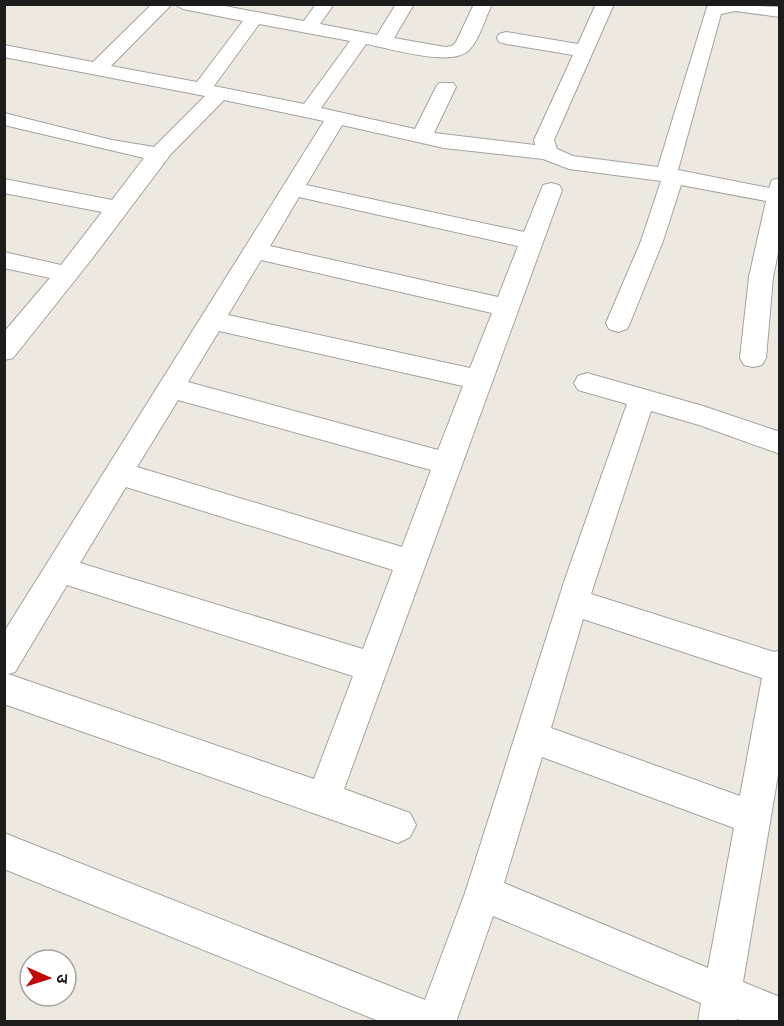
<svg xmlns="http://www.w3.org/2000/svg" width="784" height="1026" font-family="Jost,'Noto Sans Devanagari',sans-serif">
<rect width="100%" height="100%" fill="#ede9e1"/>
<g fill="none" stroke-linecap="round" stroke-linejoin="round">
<g stroke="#a3a3a3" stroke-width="2">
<g id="minor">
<path d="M152,4H172L111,66L197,82L243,21L183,9L174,4H214L304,21L316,4H334L320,24L377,35L396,4H414L394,38L445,47L452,46L456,42L474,4H492C485,18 480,39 469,50C452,68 389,48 366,44L321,108L415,129L436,87L439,83H453L456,87L434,133L535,145L534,140L573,55L506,44L499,42L497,38L499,34L506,32L578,44L596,4H614L554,140L557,149L573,156L658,167L707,7L711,4L780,7V17L735,11L721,14L678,170L769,188L772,180L780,178V243L773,277L766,358L762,365L753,367L744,365L740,358L749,277L766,201L681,185L663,241L630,323L627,329L618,332L609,329L606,323L641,241L661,181L569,169L543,159L444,148L342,125L306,185L524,232L543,185L551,183L559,185L562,190L344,789L410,813L416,825L410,837L398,843L4,704V632L324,121L224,100L171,154L91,260L13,358L4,360V332L50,278L4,268V252L61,265L102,212L4,193V179L112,200L144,158L4,125V113L112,140L154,147L205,96L4,57V45L93,62ZM259,24L350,41L304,104L214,86ZM299,197L518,246L498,297L270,246ZM261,260L492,313L470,368L228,315ZM219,331L463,386L438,450L188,382ZM178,400L431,470L402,547L137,467ZM126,487L393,570L363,649L80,563ZM67,585L353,676L314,779L8,674L15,672Z"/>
<path d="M587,373L703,406L780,432V454L699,425L651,411L591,594L774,652L780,650V763L743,982L780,997V1022H744L737,1019V1022H698L701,1003L493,916L456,1022H381L4,869V833L425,1000L465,893L565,579L627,404L578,390L574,383L578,376ZM583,619L762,678L740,796L551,728ZM542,757L734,828L708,968L504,883Z"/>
</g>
</g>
<use href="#minor" fill="#fff" fill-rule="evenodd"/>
</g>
<rect width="784" height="1026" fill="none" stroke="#1c1c1c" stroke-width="12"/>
<g transform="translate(48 978) rotate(93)"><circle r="28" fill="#ffffff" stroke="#a4a4a4" stroke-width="1.5"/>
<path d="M0-4.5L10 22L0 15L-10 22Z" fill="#c30905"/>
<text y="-9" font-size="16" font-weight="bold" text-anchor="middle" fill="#1c1c1c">उ</text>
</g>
</svg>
